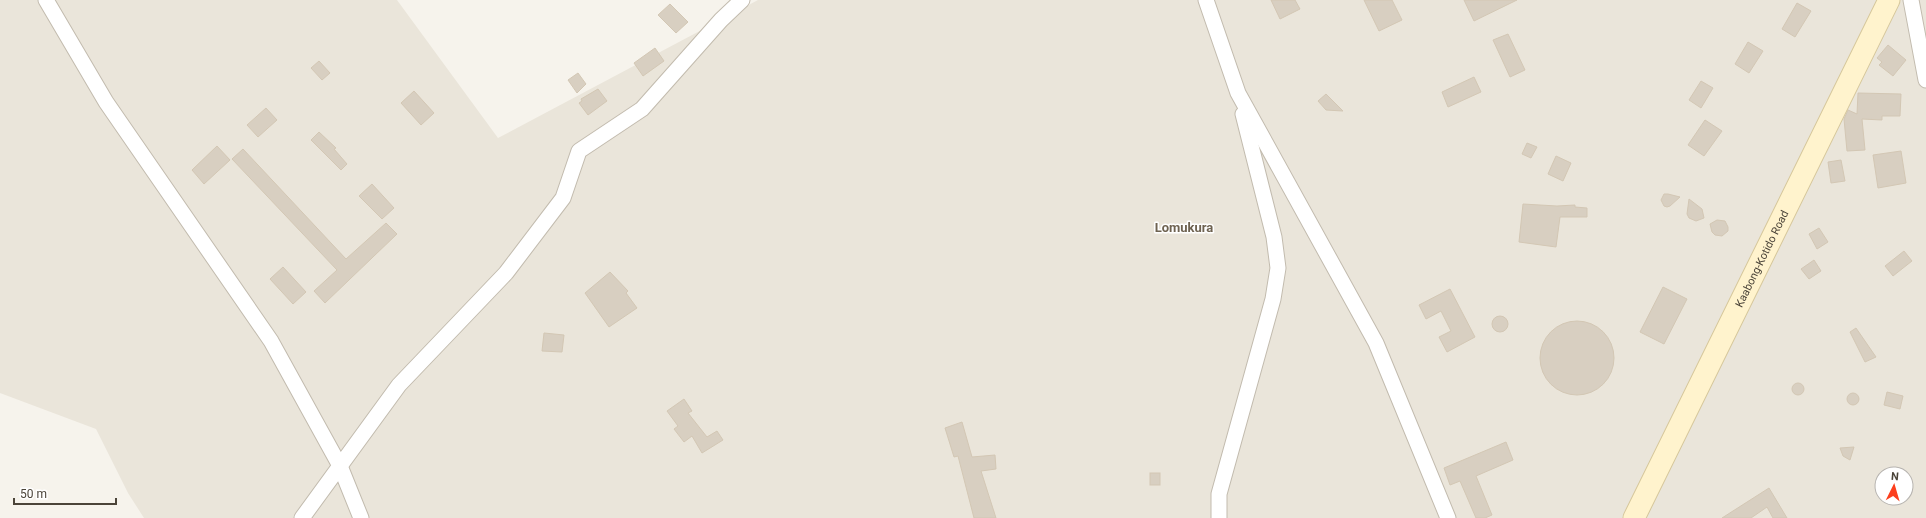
<svg xmlns="http://www.w3.org/2000/svg" width="1926" height="518" font-family="Roboto,sans-serif">
<rect width="100%" height="100%" fill="#f6f3ec"/>
<path fill="#eae5da" fill-rule="evenodd" d="M0,0H397L498,138L758,0H1926V518H144L128,493L96,429L0,393ZM1882,474H1906V498H1882Z"/>
<g fill="#d8cfc1" stroke="#d3c7b4">
<polygon points="1271,0 1295,0 1300,9 1280,19"/>
<polygon points="1364,0 1392,0 1402,20 1379,31"/>
<polygon points="1464,0 1517,0 1474,21"/>
<polygon points="1797,3 1811,11 1795,37 1782,29"/>
<polygon points="670,4 688,22 676,33 658,15"/>
<polygon points="1508,34 1525,70 1510,77 1493,40"/>
<polygon points="1748,42 1763,51 1749,73 1735,64"/>
<polygon points="1888,45 1906,60 1893,76 1879,65 1882,62 1877,58"/>
<polygon points="655,48 664,61 643,76 634,63"/>
<polygon points="319,61 330,73 322,80 311,68"/>
<polygon points="578,73 586,84 577,93 568,80"/>
<polygon points="1474,77 1481,92 1448,107 1442,92"/>
<polygon points="1701,81 1713,88 1701,108 1689,100"/>
<polygon points="598,89 607,101 588,115 579,103 582,101 581,99"/>
<polygon points="414,91 434,113 421,125 401,103"/>
<polygon points="1858,93 1901,94 1900,116 1882,116 1882,120 1862,119 1865,150 1847,151 1844,119 1848,110 1857,114"/>
<polygon points="1326,94 1343,111 1326,110 1318,101"/>
<polygon points="266,108 277,120 258,137 247,125"/>
<polygon points="1705,120 1722,131 1704,156 1688,145"/>
<polygon points="319,132 336,148 334,149 347,164 341,170 311,140"/>
<polygon points="1527,143 1537,147 1531,158 1522,154"/>
<polygon points="217,146 230,160 204,184 192,170"/>
<polygon points="243,149 346,259 386,223 397,234 325,303 314,291 337,270 232,159"/>
<polygon points="1901,151 1906,183 1878,188 1873,155"/>
<polygon points="1556,156 1571,163 1563,181 1548,174"/>
<polygon points="1841,160 1845,181 1831,183 1828,162"/>
<polygon points="372,184 394,208 382,219 359,196"/>
<polygon points="1664,194 1668,194 1680,197 1670,206 1667,207 1664,206 1661,200"/>
<polygon points="1689,199 1702,209 1704,218 1696,221 1689,218 1687,214"/>
<polygon points="1523,204 1557,206 1575,205 1575,207 1587,208 1587,217 1560,217 1556,247 1519,242"/>
<polygon points="1717,220 1725,221 1728,227 1728,231 1722,236 1715,235 1712,232 1710,224"/>
<polygon points="1819,228 1828,242 1817,249 1809,234"/>
<polygon points="1904,251 1912,261 1893,276 1885,266"/>
<polygon points="1814,260 1821,271 1809,279 1801,269"/>
<polygon points="283,267 306,292 293,304 270,279"/>
<polygon points="610,272 628,291 626,293 637,308 609,327 585,293"/>
<polygon points="1663,287 1687,299 1664,344 1640,332"/>
<polygon points="1450,289 1475,337 1447,352 1439,337 1451,331 1441,311 1426,319 1419,305"/>
<circle cx="1500" cy="324" r="8"/>
<circle cx="1577" cy="358" r="37"/>
<polygon points="1856,328 1876,357 1865,362 1850,332"/>
<polygon points="544,333 564,335 562,352 542,351"/>
<circle cx="1798" cy="389" r="6"/>
<polygon points="1887,392 1903,396 1900,409 1884,405"/>
<circle cx="1853" cy="399" r="6"/>
<polygon points="684,399 692,411 688,413 707,437 717,431 723,440 702,453 692,436 684,442 674,429 678,426 667,411"/>
<polygon points="962,422 972,457 995,455 996,469 981,471 996,518 974,518 958,456 954,457 945,428"/>
<polygon points="1506,442 1513,460 1476,476 1492,515 1485,518 1476,518 1460,481 1450,485 1444,468"/>
<polygon points="1854,447 1850,460 1843,456 1840,448"/>
<rect x="1150" y="473" width="10" height="12"/>
<polygon points="1769,488 1787,518 1773,518 1767,507 1751,518 1722,518"/>
</g>
<g fill="none" stroke-linecap="round" stroke-linejoin="round">
<g stroke="#c2bbae" stroke-width="17">
<g id="street">
<polyline points="46,0 106,102 271,341 340,466 361,518"/>
<polyline points="1206,0 1238,93 1376,343 1448,518"/>
<polyline points="1911,0 1926,80"/>
<polyline points="302,518 399,385 506,273 563,198 579,151 642,109 721,20 742,0"/>
<polyline points="1219,518 1219,494 1273,299 1278,268 1274,237 1243,114"/>
</g>
</g>
<g stroke="#d6c79b" stroke-width="23">
<g id="secondary">
<path id="s1" d="M1634,518L1889,0"/>
</g>
</g>
<use href="#street" stroke="#fff" stroke-width="15"/>
<use href="#secondary" stroke="#fff3cd" stroke-width="21"/>
</g>
<g text-anchor="middle" dominant-baseline="central" stroke-width="3" stroke-linejoin="round" paint-order="stroke">
<g font-size="11" fill="#4b4439" stroke="#fff">
<text stroke="none"><textPath href="#s1" startOffset="289">Kaabong-Kotido Road</textPath></text>
</g>
<g font-size="13" font-weight="bold" fill="#6e6250" stroke="#fff">
<text x="1184" y="227">Lomukura</text>
</g>
</g>
<g transform="translate(1894 486) rotate(5)"><circle r="19" fill="#ffffff" stroke="#b7b4b0"/>
<path d="M0-3L7 15L0 10L-7 15Z" fill="#fc3f1d"/>
<text y="-6" font-size="11" font-weight="bold" text-anchor="middle" fill="#4b4439">N</text>
</g>
<path d="M14 498v6h102v-6" fill="none" stroke="#4b4439" stroke-width="2"/>
<text x="20" y="498" font-size="12" fill="#4b4439" stroke="#ffffff" stroke-width="3" paint-order="stroke">50 m</text>
</svg>
